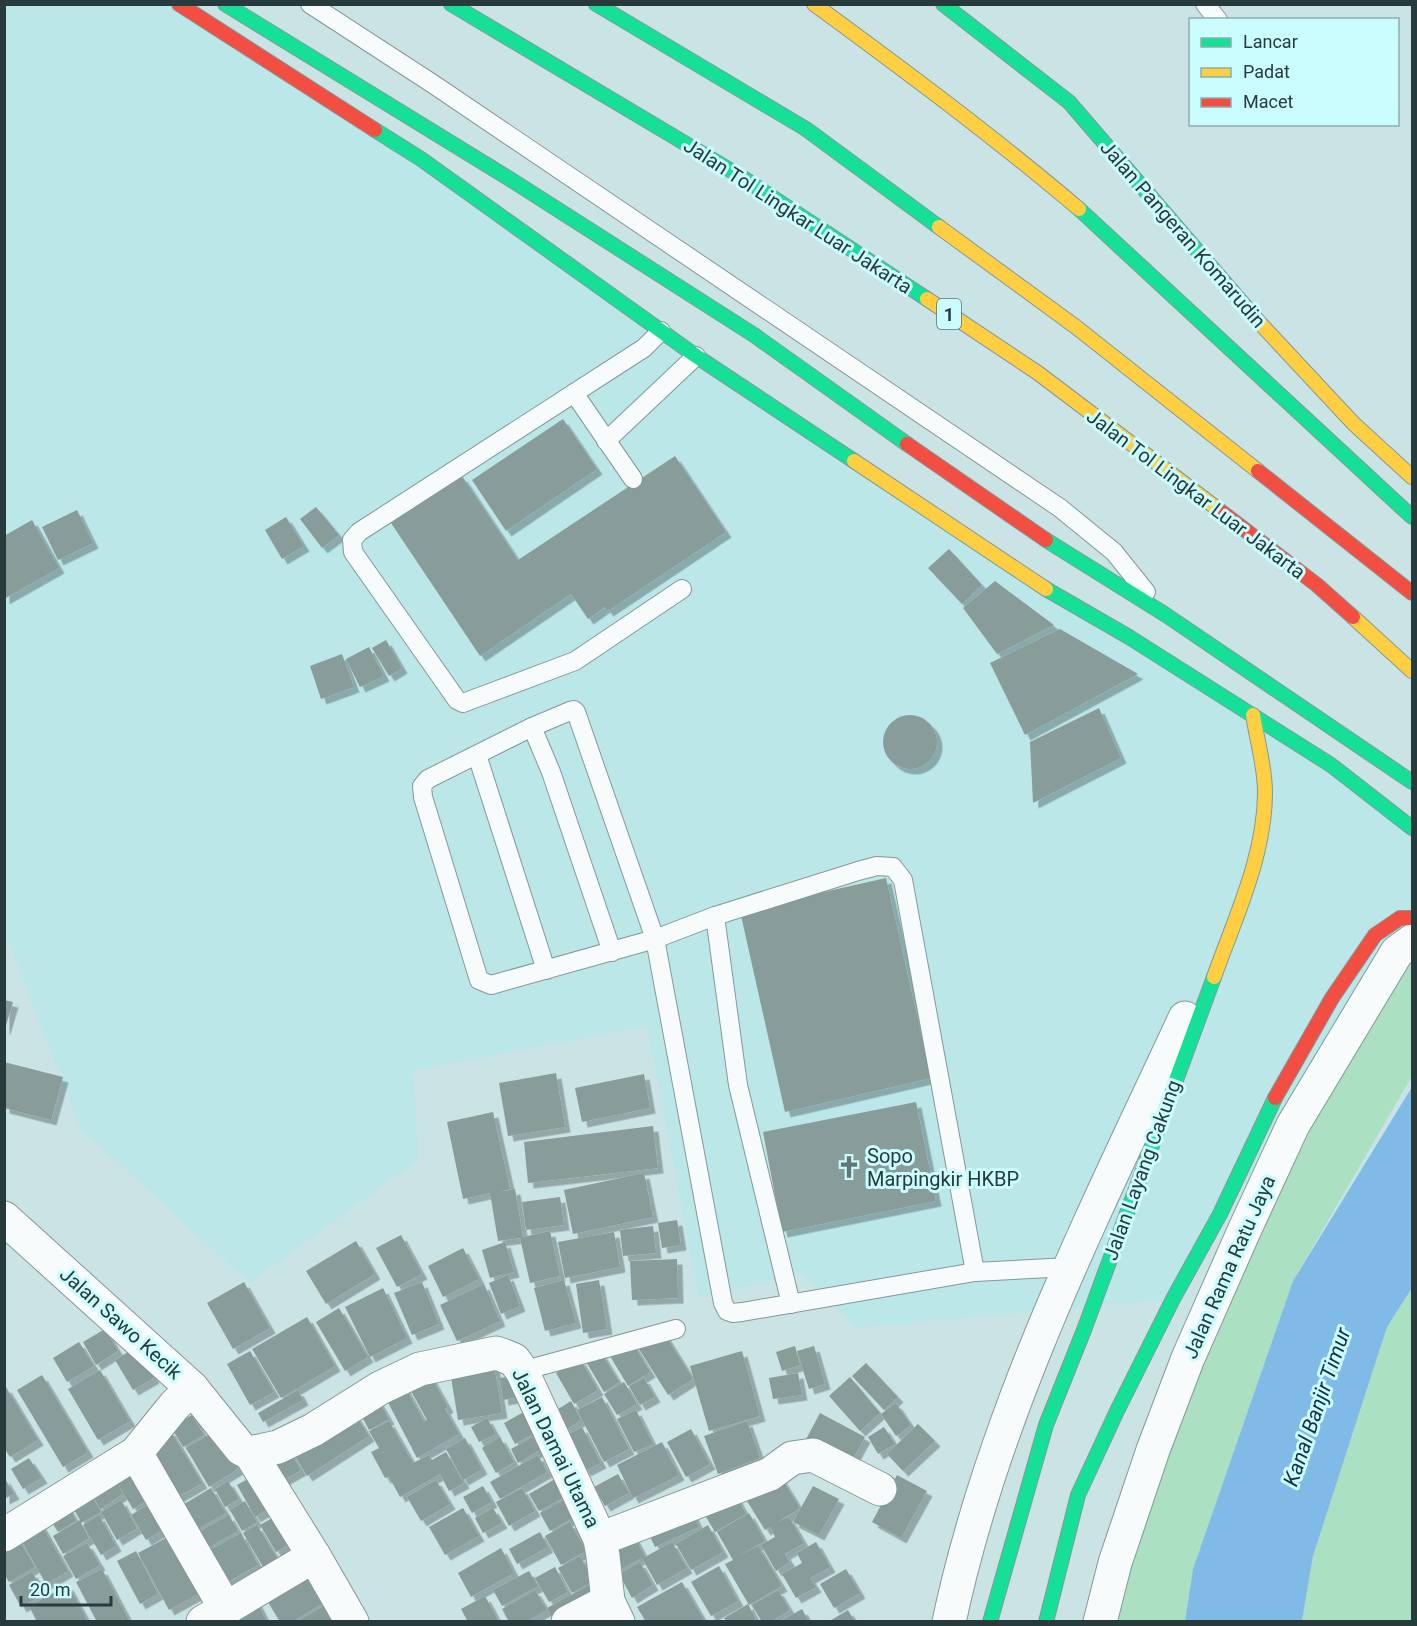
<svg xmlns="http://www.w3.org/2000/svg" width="1417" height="1626" font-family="Roboto,sans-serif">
<defs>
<filter id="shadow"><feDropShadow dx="5.5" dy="5.5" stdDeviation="0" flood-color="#0004"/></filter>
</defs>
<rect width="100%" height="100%" fill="#cae4e5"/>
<polygon fill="#bbe7e9" points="5,5 178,5 1412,828 1412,918 1173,1299 855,1328 802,1273 699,1298 647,1026 413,1071 419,1159 250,1283 80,1128 5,933"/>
<g fill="#abe0c2">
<polygon points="1412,941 1412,1076 1293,1281 1193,1569 1185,1621 1103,1622 1224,1277"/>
<polygon points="1412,1288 1412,1621 1302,1622 1313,1556 1387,1327"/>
</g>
<polygon fill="#80bae6" points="1412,1087 1412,1288 1387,1327 1313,1556 1302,1621 1185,1621 1193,1569 1293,1281"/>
<g fill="#889c9a" filter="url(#shadow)">
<polygon points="563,419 597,469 506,531 472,480"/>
<polygon points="675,456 726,532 608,611 605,607 588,619 571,594 480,656 391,523 462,476 518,560"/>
<polygon points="316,507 339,535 322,548 300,519"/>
<polygon points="77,510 93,543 58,560 42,527"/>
<polygon points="286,517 304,546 282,559 265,530"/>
<polygon points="32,520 59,568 4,599 4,536"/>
<polygon points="949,549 982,585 962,604 928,568"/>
<polygon points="995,581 1054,625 997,654 963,608"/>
<polygon points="1060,629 1138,674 1025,735 990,663"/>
<polygon points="386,640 402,668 389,676 372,648"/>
<polygon points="369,647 384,676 360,687 346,659"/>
<polygon points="342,654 354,687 321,699 310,666"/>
<polygon points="1099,708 1121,758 1033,803 1030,742"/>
<circle cx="910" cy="742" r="27"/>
<polygon points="886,878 931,1078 785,1112 740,911"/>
<polygon points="4,1000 13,1002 5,1029 4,1029"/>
<polygon points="4,1062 63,1077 51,1120 4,1108"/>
<polygon points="556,1073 565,1127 508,1136 499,1083"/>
<polygon points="644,1074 650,1108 582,1122 575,1088"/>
<polygon points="916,1102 936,1201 782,1232 763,1132"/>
<polygon points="493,1112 510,1189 500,1192 515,1189 523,1237 550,1231 560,1276 530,1283 520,1238 498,1241 490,1193 463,1199 447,1122"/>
<polygon points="653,1126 658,1168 528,1183 524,1142"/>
<polygon points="644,1173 653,1217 573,1234 564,1190"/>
<polygon points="560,1197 564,1225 526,1230 522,1202"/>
<polygon points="677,1220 681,1245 662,1248 658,1223"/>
<polygon points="653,1226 656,1253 623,1256 620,1230"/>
<polygon points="614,1232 620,1267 565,1278 558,1242"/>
<polygon points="401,1235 422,1274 397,1287 376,1248"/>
<polygon points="356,1241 375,1274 326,1304 306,1271"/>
<polygon points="505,1242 514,1272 490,1278 482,1250"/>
<polygon points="463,1248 479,1279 443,1297 428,1266"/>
<polygon points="677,1259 678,1298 632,1300 630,1261"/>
<polygon points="508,1275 520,1306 501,1314 489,1283"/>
<polygon points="564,1280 576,1323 545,1331 534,1288"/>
<polygon points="599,1280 607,1329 583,1333 576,1284"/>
<polygon points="244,1282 270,1328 233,1349 207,1303"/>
<polygon points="422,1282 439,1324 412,1335 394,1293"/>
<polygon points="484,1284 500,1321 457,1341 440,1305"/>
<polygon points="383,1288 407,1338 370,1357 345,1307"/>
<polygon points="339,1308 368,1357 345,1371 316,1322"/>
<polygon points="307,1317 335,1366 281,1398 252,1349"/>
<polygon points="105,1329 118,1351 96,1365 83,1342"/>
<polygon points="664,1333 693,1379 668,1395 639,1349"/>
<polygon points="79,1342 94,1366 67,1382 53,1358"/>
<polygon points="632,1342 650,1372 628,1386 610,1356"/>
<polygon points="795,1346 800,1365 782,1371 776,1352"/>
<polygon points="814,1346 825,1384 809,1389 797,1351"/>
<polygon points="136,1347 154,1378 133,1390 115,1360"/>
<polygon points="250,1351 274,1392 250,1405 227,1364"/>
<polygon points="600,1351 619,1382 604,1392 585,1360"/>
<polygon points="742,1351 760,1416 709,1431 690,1366"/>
<polygon points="493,1358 502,1413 458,1420 449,1365"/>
<polygon points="580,1359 598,1390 574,1404 556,1373"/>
<polygon points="866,1363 898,1397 884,1410 852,1376"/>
<polygon points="426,1368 448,1407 445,1409 459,1434 417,1458 381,1389 400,1378 424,1421 427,1420 405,1380"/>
<polygon points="100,1370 130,1421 98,1440 68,1389"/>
<polygon points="798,1373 802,1395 773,1399 769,1378"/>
<polygon points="42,1375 88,1452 63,1467 17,1390"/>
<polygon points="520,1375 524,1396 503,1400 500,1378"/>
<polygon points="850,1377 880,1413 860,1431 829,1396"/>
<polygon points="644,1378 655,1397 640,1405 629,1386"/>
<polygon points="624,1382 637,1404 617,1415 604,1394"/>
<polygon points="6,1387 38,1440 10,1457 4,1448 4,1388"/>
<polygon points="298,1390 303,1400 263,1422 258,1413"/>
<polygon points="374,1393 389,1419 369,1430 355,1404"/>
<polygon points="602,1397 629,1449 604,1462 577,1410"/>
<polygon points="571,1401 581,1420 566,1430 555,1411"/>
<polygon points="896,1403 911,1425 896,1436 881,1414"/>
<polygon points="529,1409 540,1430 515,1444 504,1423"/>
<polygon points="636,1410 653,1444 634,1452 617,1419"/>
<polygon points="353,1411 369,1436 307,1476 291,1450"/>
<polygon points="820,1413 865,1437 849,1466 803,1445"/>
<polygon points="192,1415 204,1435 183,1447 171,1427"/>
<polygon points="487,1418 496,1434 479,1442 471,1427"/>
<polygon points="389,1421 413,1463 429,1455 432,1460 446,1452 464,1483 449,1491 440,1474 400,1497 389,1477 385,1478 371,1452 379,1448 369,1431"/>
<polygon points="747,1421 760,1458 718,1474 704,1436"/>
<polygon points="918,1424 935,1441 903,1471 887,1454"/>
<polygon points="582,1427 601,1463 585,1471 567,1435"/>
<polygon points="884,1427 895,1444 878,1454 868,1437"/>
<polygon points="691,1429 710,1464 686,1477 667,1442"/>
<polygon points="170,1430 202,1483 174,1499 144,1446"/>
<polygon points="215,1431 238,1469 209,1487 186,1448"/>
<polygon points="500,1437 514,1462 496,1473 482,1448"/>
<polygon points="533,1437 540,1450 518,1463 511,1449"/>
<polygon points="465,1438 482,1469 463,1480 446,1449"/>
<polygon points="662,1442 679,1475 633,1498 617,1465"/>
<polygon points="286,1445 301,1470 271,1487 257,1462"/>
<polygon points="137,1455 160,1493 133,1509 118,1484 123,1494 100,1509 87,1486"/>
<polygon points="538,1455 547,1472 500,1499 490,1482"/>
<polygon points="29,1458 42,1478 23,1489 11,1469"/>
<polygon points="777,1471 800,1508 778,1522 789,1517 804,1543 785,1554 790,1562 776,1571 761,1545 775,1537 770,1527 765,1530 742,1493"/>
<polygon points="260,1472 278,1503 255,1517 237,1485"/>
<polygon points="618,1474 629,1493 605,1506 594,1487"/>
<polygon points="897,1475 927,1491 901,1538 872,1522"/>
<polygon points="4,1477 14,1494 4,1499"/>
<polygon points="555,1479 565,1497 539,1511 529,1494"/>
<polygon points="436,1480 450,1504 421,1521 407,1497"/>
<polygon points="228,1481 239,1499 225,1507 215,1489"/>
<polygon points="483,1486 492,1502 472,1513 463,1497"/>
<polygon points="813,1486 839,1499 819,1535 793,1522"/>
<polygon points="87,1488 101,1512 121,1500 137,1528 117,1540 101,1512 81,1523 89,1538 63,1554 53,1536 80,1520 68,1499"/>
<polygon points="211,1488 226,1513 193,1532 179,1507"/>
<polygon points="522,1488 535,1511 509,1526 496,1502"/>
<polygon points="732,1489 746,1514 715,1532 700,1507"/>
<polygon points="159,1498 173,1524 146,1540 131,1515"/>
<polygon points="568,1498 578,1515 550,1531 540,1513"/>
<polygon points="64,1500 76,1521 58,1532 45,1511"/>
<polygon points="245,1501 257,1522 242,1531 230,1510"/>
<polygon points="689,1505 699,1527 655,1547 645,1526"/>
<polygon points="463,1508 479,1536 445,1555 429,1527"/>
<polygon points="493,1508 502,1523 483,1533 475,1518"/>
<polygon points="281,1513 296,1540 276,1552 260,1525"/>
<polygon points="749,1513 765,1541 738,1556 758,1546 782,1586 749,1605 725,1564 733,1560 717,1532"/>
<polygon points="99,1515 116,1546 101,1555 83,1525"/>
<polygon points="229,1515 238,1531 204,1550 195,1534"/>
<polygon points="38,1519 68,1571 46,1584 16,1531"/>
<polygon points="570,1522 586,1551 561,1565 545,1536"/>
<polygon points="257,1525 277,1558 263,1567 243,1533"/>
<polygon points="708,1525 723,1552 691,1570 676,1544"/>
<polygon points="630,1529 645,1557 672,1542 687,1568 657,1585 642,1558 619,1570 605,1543"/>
<polygon points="181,1530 211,1587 169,1610 138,1553"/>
<polygon points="540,1532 548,1547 517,1564 509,1549"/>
<polygon points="15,1533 35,1567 9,1582 4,1574 4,1538"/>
<polygon points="241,1533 258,1565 224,1584 206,1552"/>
<polygon points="816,1542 830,1567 810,1578 816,1587 796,1598 782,1574 802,1563 797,1553"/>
<polygon points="87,1543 100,1565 76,1579 63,1556"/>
<polygon points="501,1548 514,1573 471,1597 458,1573"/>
<polygon points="136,1551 158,1594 140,1604 117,1561"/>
<polygon points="580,1556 594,1581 572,1593 558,1568"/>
<polygon points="640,1562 653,1585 632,1598 619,1574"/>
<polygon points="311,1566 330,1599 292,1622 280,1622 263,1594"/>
<polygon points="719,1566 738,1601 711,1616 691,1582"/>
<polygon points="555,1567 568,1592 549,1602 535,1578"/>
<polygon points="102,1569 130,1622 97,1622 76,1582"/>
<polygon points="846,1569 860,1593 834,1608 820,1584"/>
<polygon points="529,1571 538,1586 502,1606 493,1590"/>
<polygon points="32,1572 45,1594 21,1607 9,1585"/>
<polygon points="596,1581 605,1598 554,1622 547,1608"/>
<polygon points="682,1582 705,1622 646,1622 637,1607"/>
<polygon points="68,1585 88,1622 37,1622 29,1606"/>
<polygon points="535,1590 547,1610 526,1622 509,1622 502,1609"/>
<polygon points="778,1590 790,1610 770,1622 762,1622 752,1605"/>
<polygon points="254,1596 267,1622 238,1622 231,1608"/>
<polygon points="485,1596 499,1622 468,1622 461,1609"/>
<polygon points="748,1604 756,1619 751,1622 727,1622 724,1618"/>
<polygon points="325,1605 335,1622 296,1622"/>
<polygon points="802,1609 809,1622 779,1622"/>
<polygon points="848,1610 855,1622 828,1622"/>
</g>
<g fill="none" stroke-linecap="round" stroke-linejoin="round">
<g stroke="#849899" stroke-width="20">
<g id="lane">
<polyline points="310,4 433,84 1060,508 1114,552 1146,592"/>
<polyline points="1205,4 1218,20"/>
<polyline points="661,331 644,348 359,532 352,540 353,552 457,700 463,703 575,661 682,589"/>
<polyline points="574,393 633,479"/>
<polyline points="606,441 696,356"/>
<polyline points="532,727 570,711 574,710 576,712 655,939 723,1303 727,1311 733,1313 742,1312 975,1272 1070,1267"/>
<polyline points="477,755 546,970"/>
<polyline points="715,916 738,1085 791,1304"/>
<polyline points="612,952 551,772 532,727 428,779 422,786 423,797 479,980 491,985 655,939 715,916 858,871 877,866 893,867 903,880 975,1272"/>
<polyline points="522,1371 676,1329"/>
</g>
</g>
<g stroke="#849899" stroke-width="35">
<g id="street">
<polyline points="4,1218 192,1388 241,1449 250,1453 278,1447 313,1430 380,1388 420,1369 496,1353 502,1355 514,1360 522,1371 600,1539 603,1556 608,1601 618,1622"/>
<polyline points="136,1453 226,1609"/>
<polyline points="250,1453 314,1556 352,1622"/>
<polyline points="4,1535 136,1453 174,1406 192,1388"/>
<polyline points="600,1539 770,1474 792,1458 813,1455 880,1489"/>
<polyline points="203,1622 314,1556"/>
<polyline points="568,1622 608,1601"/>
<path d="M949,1622C994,1410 1094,1214 1185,1018"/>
<polyline points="1100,1622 1115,1563 1153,1450 1188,1358 1244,1231 1293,1125 1397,952 1412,941"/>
</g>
</g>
<g stroke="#849899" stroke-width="16">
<g id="fast">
<polyline points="225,4 513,181 754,335 907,444"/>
<polyline points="451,4 740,176 927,299"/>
<polyline points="596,4 806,129 939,227"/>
<polyline points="943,4 1069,102 1257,320"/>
<polyline points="375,130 421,159 696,356 854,461"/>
<polyline points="1079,209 1412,517"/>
<polyline points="1046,540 1166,615 1412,782"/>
<polyline points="1046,589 1129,637 1331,765 1412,828"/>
<polyline points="990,1622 1046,1425 1084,1330 1214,977"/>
<polyline points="1046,1622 1078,1495 1117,1411 1173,1299 1220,1214 1275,1098"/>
</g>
</g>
<g stroke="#849899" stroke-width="16">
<g id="slow">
<path d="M814,4C904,70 993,136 1079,209"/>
<polyline points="939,227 1076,327 1258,471"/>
<polyline points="927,299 1038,373 1219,510"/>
<polyline points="1257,320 1354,424 1412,477"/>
<polyline points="854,461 1046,589"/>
<polyline points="1353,617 1412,671"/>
<path d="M1214,977C1235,918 1265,856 1265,792C1265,767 1257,740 1253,715"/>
</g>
</g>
<g stroke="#849899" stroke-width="16">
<g id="jam">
<polyline points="179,4 375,130"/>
<polyline points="907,444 1046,540"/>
<polyline points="1258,471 1412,593"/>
<polyline points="1219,510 1317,585 1353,617"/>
<polyline points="1275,1098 1332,998 1375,935 1400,918 1412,918"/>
</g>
</g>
<use href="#lane" stroke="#f7fbfb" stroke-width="18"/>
<use href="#street" stroke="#f7fbfb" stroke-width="33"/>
<use href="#fast" stroke="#16e098" stroke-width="14"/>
<use href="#slow" stroke="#ffcf43" stroke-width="14"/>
<use href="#jam" stroke="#f24e42" stroke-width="14"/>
</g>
<defs>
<g id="church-bare" transform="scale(1.8)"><path d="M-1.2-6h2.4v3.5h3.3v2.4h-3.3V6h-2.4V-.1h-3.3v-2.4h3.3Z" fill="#617677" stroke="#cbfcfe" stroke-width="2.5" paint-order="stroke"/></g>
</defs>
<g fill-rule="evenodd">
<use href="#church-bare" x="849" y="1167"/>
</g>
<g text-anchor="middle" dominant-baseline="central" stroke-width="6" stroke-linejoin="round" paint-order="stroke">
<rect fill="#cbfcfe" stroke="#597576" stroke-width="1.5" x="937" y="299" width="24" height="30" rx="4.5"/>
<g font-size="18" font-weight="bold" fill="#283b3c">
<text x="949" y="314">1</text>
</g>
<g font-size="20" fill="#283b3c" stroke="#cbfcfe">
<text transform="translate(798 216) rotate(33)">Jalan Tol Lingkar Luar Jakarta</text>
<text transform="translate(1183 234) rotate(49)">Jalan Pangeran Komarudin</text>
<text transform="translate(1196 494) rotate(37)">Jalan Tol Lingkar Luar Jakarta</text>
<text transform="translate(1142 1170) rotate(-70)">Jalan Layang Cakung</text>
<text transform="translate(1229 1267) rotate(-66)">Jalan Rama Ratu Jaya</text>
<text transform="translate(121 1323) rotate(42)">Jalan Sawo Kecik</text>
<text transform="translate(556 1448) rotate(64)">Jalan Damai Utama</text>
</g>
<g font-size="20" fill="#283b3c" stroke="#cbfcfe" text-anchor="start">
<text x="867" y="1156">Sopo<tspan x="867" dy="23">Marpingkir HKBP</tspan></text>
</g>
<g font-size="21" font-style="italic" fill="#113049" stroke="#cbfcfe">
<text transform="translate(1317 1407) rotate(-71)">Kanal Banjir Timur</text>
</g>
</g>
<rect width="1417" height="1626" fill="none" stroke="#283b3c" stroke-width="12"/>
<rect x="1189" y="18" width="210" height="108" fill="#cbfcfe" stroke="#8aafb0" stroke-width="1.5"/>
<rect x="1201" y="38" width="30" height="9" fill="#16e098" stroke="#8aafb0" stroke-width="1.5"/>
<text x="1243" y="48" font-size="18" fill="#283b3c">Lancar</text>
<rect x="1201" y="68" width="30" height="9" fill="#ffcf43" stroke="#8aafb0" stroke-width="1.5"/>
<text x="1243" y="78" font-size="18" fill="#283b3c">Padat</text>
<rect x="1201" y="98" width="30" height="9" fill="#f24e42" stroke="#8aafb0" stroke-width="1.5"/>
<text x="1243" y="108" font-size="18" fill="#283b3c">Macet</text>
<path d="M21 1596v9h90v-9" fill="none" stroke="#283b3c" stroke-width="3"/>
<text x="30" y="1596" font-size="18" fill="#283b3c" stroke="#cbfcfe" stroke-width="4.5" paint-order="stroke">20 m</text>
</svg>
